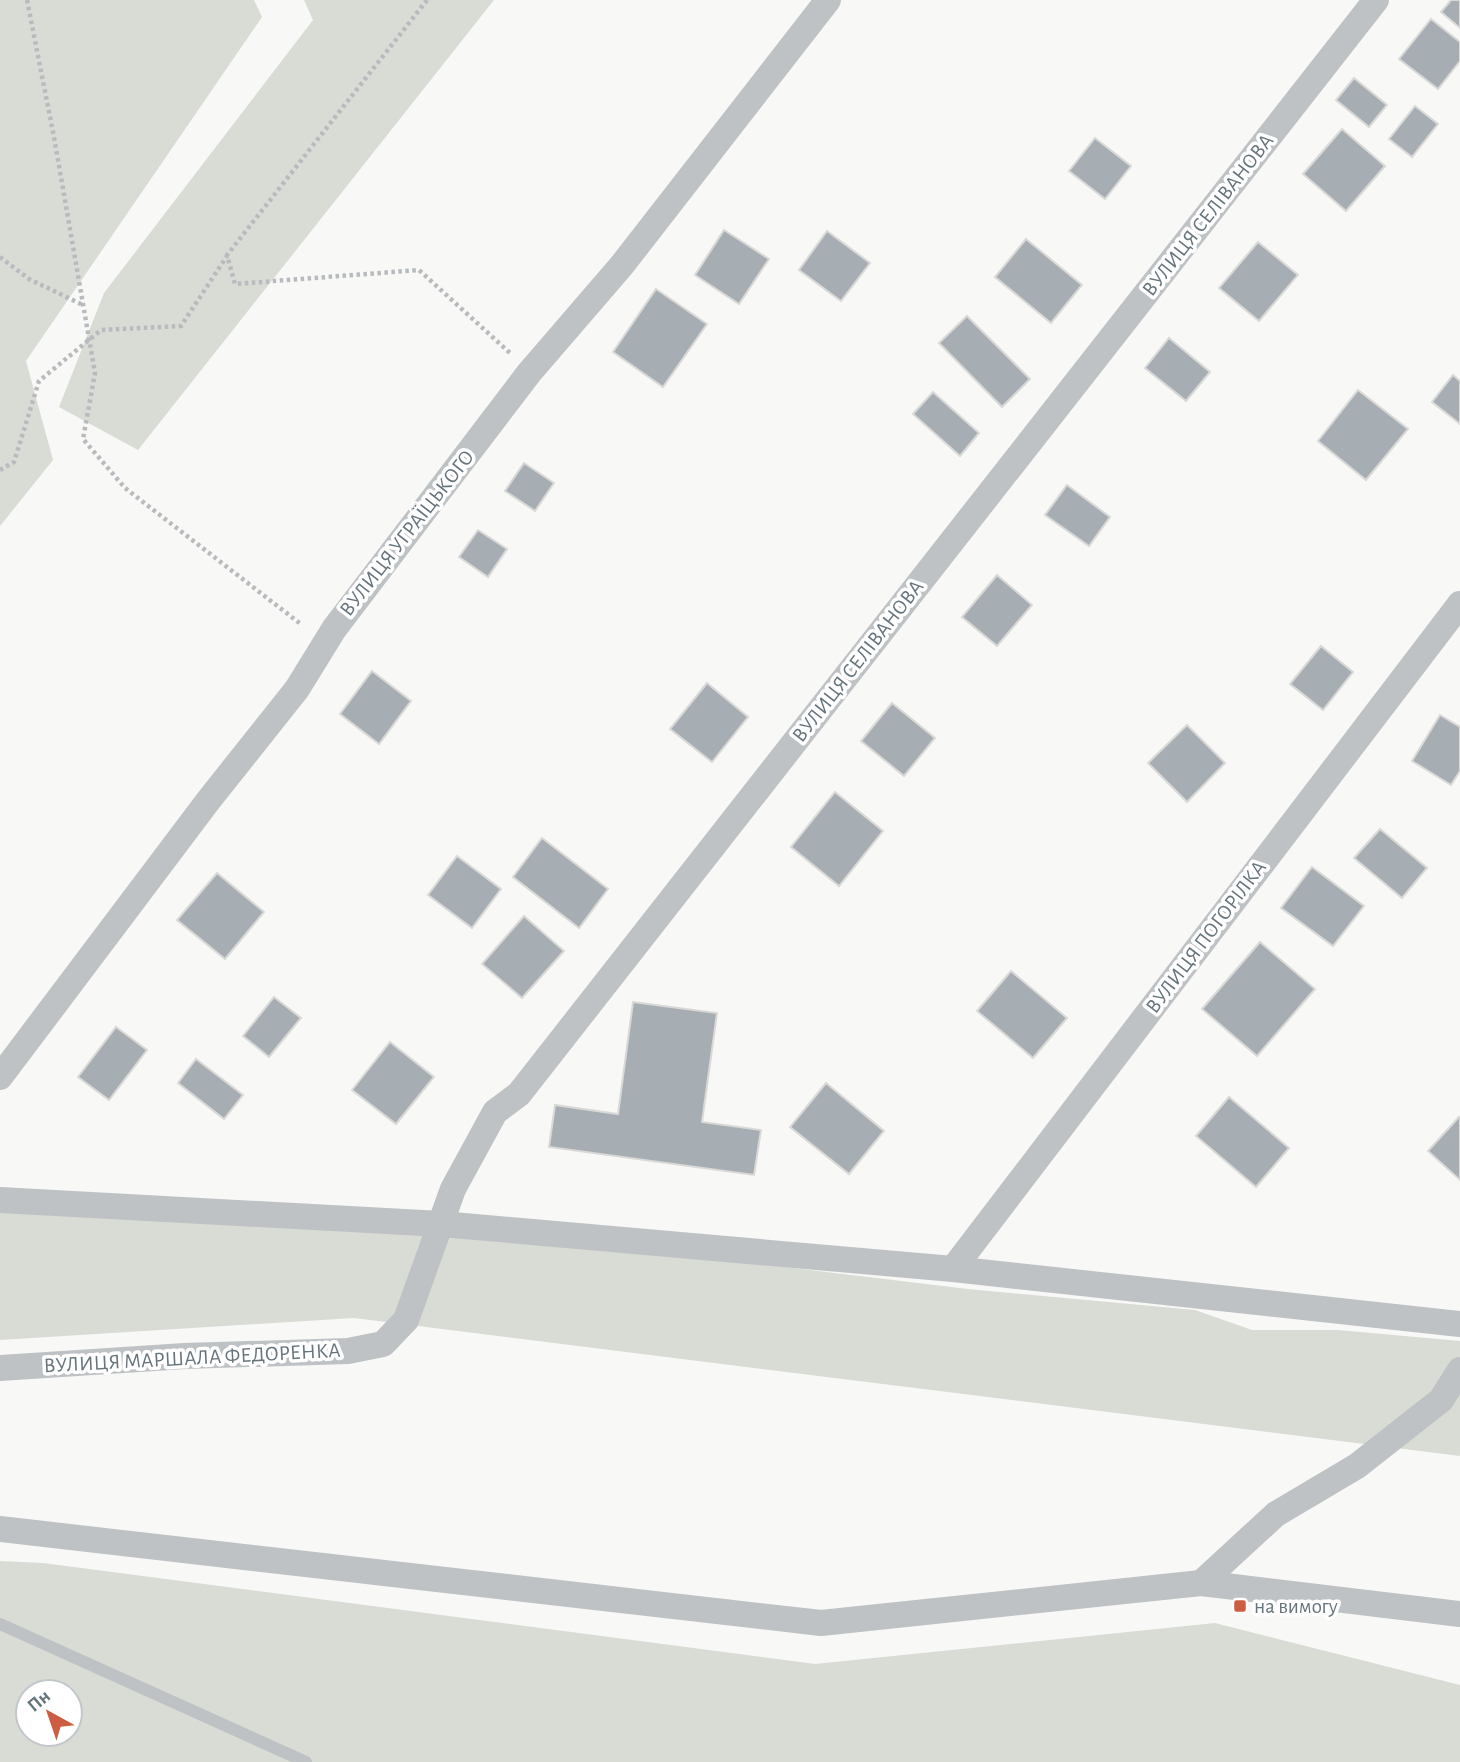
<svg xmlns="http://www.w3.org/2000/svg" width="1460" height="1762" font-family="'Alegreya Sans',sans-serif">
<rect width="100%" height="100%" fill="#f8f8f6"/>
<g fill="#d8dcd5" fill-rule="evenodd">
<polygon points="0,0 254,0 262,17 26,361 53,460 0,526"/>
<polygon points="304,0 494,0 138,450 59,407 104,293 313,20"/>
<polygon points="0,1204 576,1242 968,1289 1195,1310 1252,1330 1338,1330 1460,1341 1460,1456 354,1318 0,1340"/>
<path d="M0,1561L43,1563L815,1664L1215,1623L1460,1685V1762H0ZM28,1692H70V1734H28Z"/>
</g>
<g fill="#a7aeb3" stroke="#d9d9d8" stroke-width="2">
<polygon points="1451,0 1460,0 1460,28 1441,12"/>
<polygon points="1431,19 1460,42 1460,61 1438,89 1399,59"/>
<polygon points="1354,78 1387,105 1369,127 1336,100"/>
<polygon points="1415,106 1438,124 1412,157 1389,139"/>
<polygon points="1342,129 1385,166 1346,211 1303,174"/>
<polygon points="1095,138 1131,166 1105,199 1069,171"/>
<polygon points="724,230 769,259 739,304 695,275"/>
<polygon points="827,231 870,263 841,301 799,270"/>
<polygon points="1026,239 1082,285 1051,323 995,277"/>
<polygon points="1258,242 1298,275 1259,321 1219,288"/>
<polygon points="656,289 707,324 663,387 613,352"/>
<polygon points="967,316 1030,379 1002,407 939,343"/>
<polygon points="1169,338 1210,372 1186,401 1145,368"/>
<polygon points="1453,375 1460,381 1460,424 1432,402"/>
<polygon points="1358,390 1408,429 1366,480 1318,441"/>
<polygon points="933,392 979,433 960,456 913,414"/>
<polygon points="524,463 554,483 535,511 505,491"/>
<polygon points="1067,485 1110,517 1089,546 1045,515"/>
<polygon points="478,530 507,549 488,577 459,557"/>
<polygon points="997,575 1032,605 997,646 962,617"/>
<polygon points="1321,646 1353,672 1323,710 1290,684"/>
<polygon points="372,671 411,701 379,744 340,714"/>
<polygon points="707,683 748,717 712,762 670,729"/>
<polygon points="892,703 935,738 904,776 861,741"/>
<polygon points="1440,715 1460,727 1460,771 1451,785 1412,761"/>
<polygon points="1187,725 1225,763 1187,802 1148,763"/>
<polygon points="835,792 883,831 839,886 791,847"/>
<polygon points="1380,829 1427,868 1402,898 1354,858"/>
<polygon points="542,838 608,889 579,928 513,877"/>
<polygon points="457,856 501,889 472,928 428,895"/>
<polygon points="1312,867 1364,906 1333,946 1281,908"/>
<polygon points="217,873 264,912 225,959 177,920"/>
<polygon points="524,916 564,951 522,998 482,964"/>
<polygon points="1260,942 1315,989 1257,1056 1202,1009"/>
<polygon points="1011,971 1067,1018 1033,1058 977,1011"/>
<polygon points="274,997 301,1018 269,1057 243,1036"/>
<polygon points="633,1002 717,1013 702,1122 761,1130 754,1175 549,1147 555,1105 618,1114"/>
<polygon points="116,1027 147,1050 109,1100 78,1077"/>
<polygon points="390,1042 434,1077 396,1124 352,1090"/>
<polygon points="196,1059 243,1095 224,1119 178,1083"/>
<polygon points="826,1083 884,1131 849,1174 790,1127"/>
<polygon points="1229,1097 1289,1148 1256,1187 1196,1136"/>
<polygon points="1459,1117 1460,1118 1460,1180 1428,1151"/>
</g>
<g fill="none" stroke-linecap="round" stroke-linejoin="round">
<g stroke="#b8bbbd" stroke-width="4.5" stroke-dasharray="3.5 3.5" stroke-linecap="butt">
<polyline points="27,0 54,137 95,373 83,439 125,488 302,625"/>
<polyline points="427,0 227,255 235,284 419,270 510,353"/>
<polyline points="0,257 29,279 83,305"/>
<polyline points="0,470 14,462 39,381 101,330 181,326 227,256"/>
</g>
<polyline stroke="#bec2c4" stroke-width="12" points="0,1624 306,1762"/>
<g stroke="#bec2c4" stroke-width="26">
<polyline points="0,1077 208,801 297,689 334,629 529,373 622,265 828,0"/>
<polyline points="0,1200 441,1224 953,1269 1460,1324"/>
<polyline points="953,1269 1460,604"/>
<polyline points="0,1368 185,1356 348,1351 383,1344 406,1320 453,1189 495,1112 519,1094 1376,0"/>
<polyline points="0,1529 821,1623 1201,1583 1460,1614"/>
<polyline points="1201,1583 1276,1514 1357,1466 1441,1400 1460,1370"/>
</g>
</g>
<rect fill="#cc5d41" stroke="#fff" stroke-width="2.5" x="1233" y="1599" width="14" height="14" rx="3.5"/>
<g text-anchor="middle" dominant-baseline="central" stroke-width="7" stroke-linejoin="round" paint-order="stroke">
<g font-size="21" fill="#66747c" stroke="#fff">
<text transform="translate(1208 215) rotate(-52)">ВУЛИЦЯ СЕЛІВАНОВА</text>
<text transform="translate(407 533) rotate(-52)">ВУЛИЦЯ УГРАЇЦЬКОГО</text>
<text transform="translate(858 661) rotate(-52)">ВУЛИЦЯ СЕЛІВАНОВА</text>
<text transform="translate(1206 937) rotate(-53)">ВУЛИЦЯ ПОГОРІЛКА</text>
<text transform="translate(192 1358) rotate(-3)">ВУЛИЦЯ МАРШАЛА ФЕДОРЕНКА</text>
</g>
<g font-size="21" fill="#66747c" stroke="#fff" text-anchor="start">
<text x="1254" y="1606">на вимогу</text>
</g>
</g>
<g transform="translate(49 1713) rotate(320)"><circle r="33" fill="#ffffff" stroke="#c2c7cb" stroke-width="2"/>
<path d="M0-5L12 26L0 18L-12 26Z" fill="#cc5d41"/>
<text y="-10" font-size="19" font-weight="bold" text-anchor="middle" fill="#66747c">Пн</text>
</g>
</svg>
